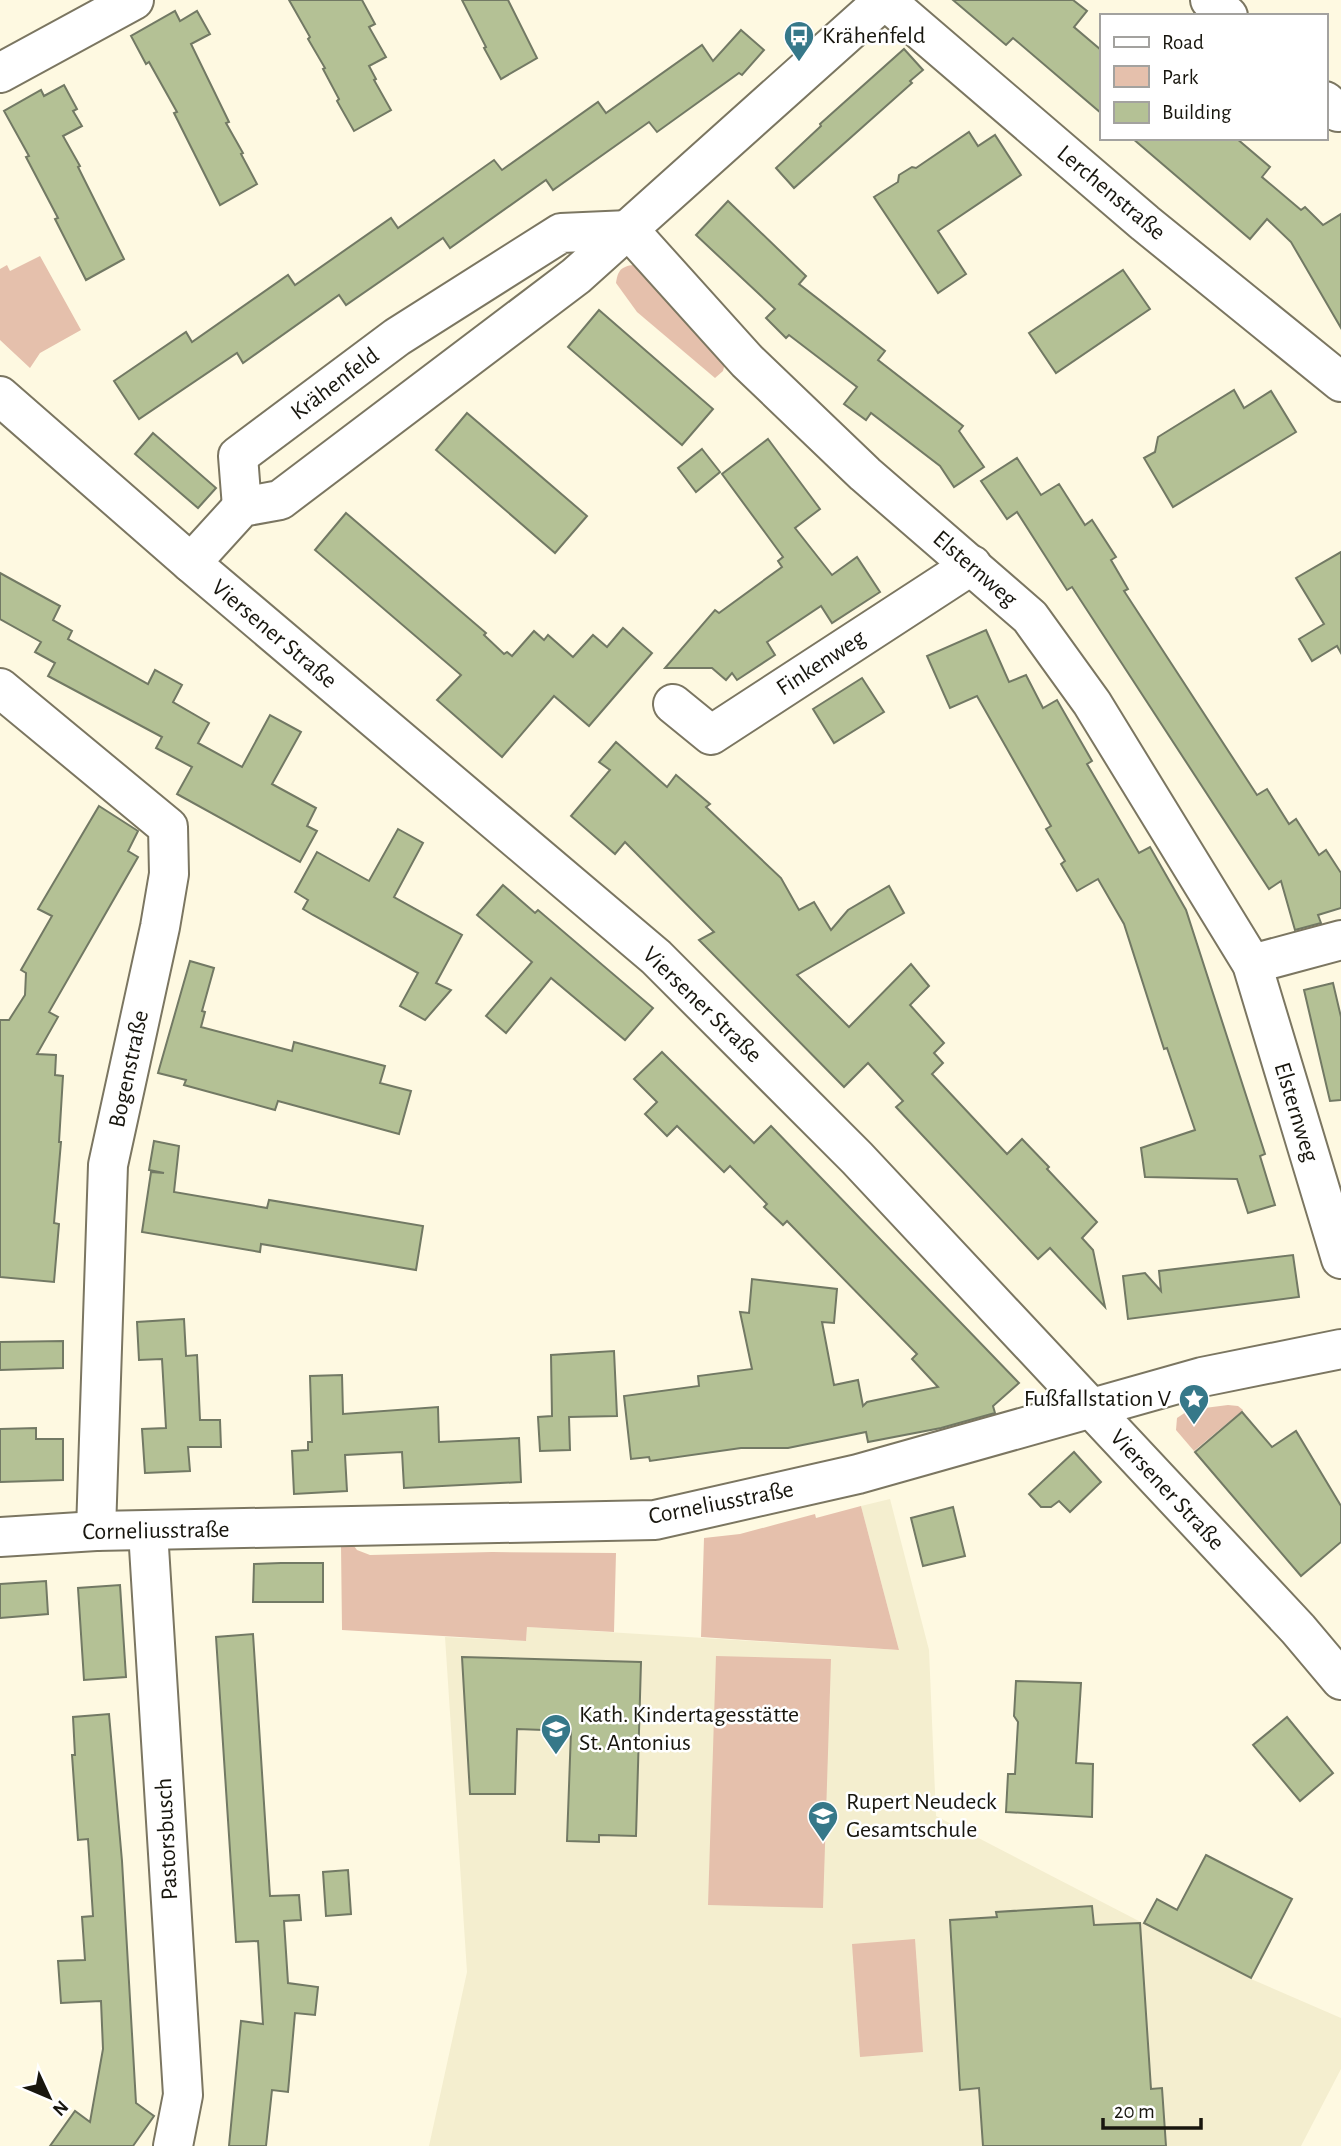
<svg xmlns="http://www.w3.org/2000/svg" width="1341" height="2146" font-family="'Alegreya Sans',sans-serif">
<rect width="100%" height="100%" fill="#fef9e1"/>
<polygon fill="#f4eecf" points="890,1499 929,1650 936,1816 1251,1979 1341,2018 1341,2069 1301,2146 429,2146 467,1972 445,1637 526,1641 527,1627 899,1650 861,1506"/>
<g fill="#e5c0ac">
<polygon points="40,256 81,330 40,353 30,368 0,340 0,269 7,265 10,271"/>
<path d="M639,264L726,359L723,371L715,378L637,312L616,283C618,267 624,266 639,264Z"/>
<polygon points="1228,1405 1238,1406 1243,1410 1194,1451 1176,1430 1177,1418 1189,1410"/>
<polygon points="861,1506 899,1650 701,1637 704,1538 740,1534 815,1514 816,1518"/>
<polygon points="341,1545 354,1546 357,1550 370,1555 492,1552 616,1553 614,1632 527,1627 526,1641 342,1630"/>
<polygon points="716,1656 831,1659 823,1908 708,1905"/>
<polygon points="915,1939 923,2052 860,2057 852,1944"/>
</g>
<g fill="#b4c195" stroke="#727964" stroke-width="2">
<polygon points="289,0 362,0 375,24 369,27 386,57 369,66 376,79 374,80 391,110 354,131 337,101 339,99 323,69 325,68 308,39 310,37"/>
<polygon points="462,0 508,0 537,58 501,79 484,48 486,47"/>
<polygon points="953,0 1073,0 1087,11 1074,27 1101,50 1101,113 1013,38 1006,45"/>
<polygon points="175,11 180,21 197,11 210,34 191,44 229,122 226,123 243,153 241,154 257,184 220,205 174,113 177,112 149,62 146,64 131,36"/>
<polygon points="741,30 764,50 742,75 739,73 657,132 649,122 553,190 546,180 450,248 443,238 346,305 339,295 243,363 237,353 139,419 114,381 186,332 192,342 288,275 295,285 391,218 398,228 494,160 502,170 598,102 606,113 702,45 713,61"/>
<polygon points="904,49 923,70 910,81 912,83 794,188 776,168 821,126 820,124"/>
<polygon points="64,85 77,109 73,111 82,126 63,136 80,166 78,167 124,259 86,280 55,219 58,218 26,157 29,156 4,111 41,90 44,96"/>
<polygon points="969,132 978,146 995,135 1021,175 938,231 966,274 938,293 874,197 898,182 899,175 912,167 916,168"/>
<polygon points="1132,138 1236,138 1270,167 1262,177 1301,210 1305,207 1323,225 1341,214 1341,328 1291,242 1267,219 1250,239"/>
<polygon points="728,201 806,276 799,284 885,351 878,360 963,426 959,431 984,467 954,487 940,466 871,413 866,420 844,404 857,387 789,335 786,338 766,318 775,309 696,235"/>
<polygon points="1123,270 1150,309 1056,373 1029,333"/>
<polygon points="599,310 713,409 682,445 568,347"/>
<polygon points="1234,390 1244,408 1271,391 1296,432 1173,507 1144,458 1155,452 1158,437"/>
<polygon points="467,413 587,516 555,553 436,450"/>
<polygon points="153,433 216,488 198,508 135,454"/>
<polygon points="768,439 820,509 795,528 832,575 857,557 880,592 832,623 821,606 767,642 775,655 737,680 732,673 726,680 712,668 665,668 715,610 719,613 782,567 778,561 783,557 722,474"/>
<polygon points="702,449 720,472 696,492 678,468"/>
<polygon points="1017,458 1041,495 1059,484 1085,525 1092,520 1116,557 1111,560 1128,589 1124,591 1257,795 1267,789 1289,824 1296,819 1319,855 1326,850 1341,873 1341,908 1318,915 1321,923 1295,930 1281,881 1269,889 1072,587 1067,590 1017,512 1007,519 981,481"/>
<polygon points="346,513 486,633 484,635 504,654 507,652 512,656 534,631 544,640 548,635 573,657 593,635 607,647 623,628 652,653 589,726 554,696 502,757 437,700 461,675 315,550"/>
<polygon points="1341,552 1341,653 1337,646 1312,661 1299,639 1324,624 1296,578"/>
<polygon points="0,573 60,606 53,620 72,631 68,639 148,684 155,670 182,685 173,702 209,723 198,743 242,767 270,715 301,732 272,784 316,808 307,826 317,831 300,862 177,794 192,767 156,748 162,737 48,676 55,663 35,652 41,642 0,619"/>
<polygon points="986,630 1009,682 1026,675 1043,708 1057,700 1092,761 1087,764 1139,853 1150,847 1186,910 1265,1154 1260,1156 1275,1205 1248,1213 1237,1179 1145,1177 1141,1148 1195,1130 1167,1048 1164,1049 1124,924 1098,879 1077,891 1061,864 1065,861 1046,829 1051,826 977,696 950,708 927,656"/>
<polygon points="862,678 884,712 834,743 813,709"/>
<polygon points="616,742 667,787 676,775 710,804 706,807 781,878 799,910 814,902 831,930 848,910 889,886 904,913 797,975 849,1027 911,964 929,986 910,1005 944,1043 934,1053 943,1063 932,1074 1007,1154 1022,1139 1049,1167 1047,1169 1097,1222 1082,1238 1093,1250 1105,1307 1050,1248 1038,1259 896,1107 903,1101 868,1063 844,1087 699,940 714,932 625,842 615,854 571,816 610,770 599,762"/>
<polygon points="99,806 138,831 128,851 138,857 49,1012 58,1017 37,1054 56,1055 55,1075 63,1076 59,1142 61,1142 54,1223 59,1224 54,1282 0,1277 0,1020 9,1020 25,995 26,973 21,970 52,916 38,909"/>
<polygon points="398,829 423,843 394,897 462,935 436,983 451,990 425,1020 400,1006 418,973 313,915 303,909 308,900 295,892 317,852 369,881"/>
<polygon points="503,885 535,913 538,910 653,1008 625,1040 551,978 506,1033 486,1016 532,962 477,915"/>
<polygon points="190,961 214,968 202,1011 205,1012 201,1027 292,1051 294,1042 385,1066 380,1083 411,1091 399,1134 278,1101 275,1110 184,1085 186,1080 158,1073"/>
<polygon points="1333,983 1341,1017 1341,1100 1330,1101 1304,990"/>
<polygon points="662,1052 754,1143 771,1126 1019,1383 993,1406 995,1413 941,1428 868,1442 866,1432 788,1448 741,1448 650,1461 649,1457 631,1459 624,1396 699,1386 698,1376 752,1369 740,1312 749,1313 752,1279 837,1289 834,1323 822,1322 834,1385 858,1380 863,1406 867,1402 938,1387 912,1359 917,1354 787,1221 783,1225 764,1207 767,1204 730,1166 724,1172 677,1126 667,1136 645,1114 657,1102 634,1079"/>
<polygon points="154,1141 179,1146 174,1192 267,1208 269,1200 423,1226 416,1270 261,1244 260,1252 142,1232 151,1172 164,1173 149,1170"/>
<polygon points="1293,1255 1299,1297 1128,1319 1123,1276 1145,1273 1161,1291 1159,1271"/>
<polygon points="184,1319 186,1356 197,1355 200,1420 220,1420 221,1447 188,1447 190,1471 145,1473 142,1429 166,1428 162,1359 139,1360 137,1322"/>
<polygon points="63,1341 63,1368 0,1370 0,1342"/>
<polygon points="614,1351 617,1416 569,1417 570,1450 540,1451 538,1417 552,1416 551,1355"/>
<polygon points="342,1375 343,1414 438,1407 439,1442 519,1438 521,1482 404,1488 402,1452 345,1455 347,1491 294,1494 292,1451 308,1450 308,1442 312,1442 310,1376"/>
<polygon points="1242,1412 1272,1447 1296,1431 1341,1506 1341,1542 1301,1576 1195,1452"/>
<polygon points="36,1428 36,1439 63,1439 63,1480 0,1482 0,1429"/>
<polygon points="1074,1452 1101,1482 1070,1512 1059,1501 1051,1507 1041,1507 1029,1494"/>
<polygon points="953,1507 965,1556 923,1566 911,1518"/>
<polygon points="281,1563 323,1563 323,1602 253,1602 254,1564"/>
<polygon points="46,1581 48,1614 0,1618 0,1584"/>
<polygon points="120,1585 126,1677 84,1680 78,1588"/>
<polygon points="253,1634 270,1896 299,1895 301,1920 284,1921 288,1983 318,1987 315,2015 295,2013 288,2092 272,2090 266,2146 229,2146 241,2021 263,2024 258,1941 236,1942 216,1637"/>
<polygon points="462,1657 641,1662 636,1836 599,1835 599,1842 567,1841 571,1731 517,1729 515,1794 470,1794"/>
<polygon points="1016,1681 1081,1683 1076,1763 1093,1764 1092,1817 1006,1812 1008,1774 1015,1774 1018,1722 1014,1716"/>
<polygon points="109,1714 122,1861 136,2103 154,2116 133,2146 50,2146 75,2111 90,2122 103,2049 101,2001 61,2003 58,1961 85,1960 82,1917 93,1916 88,1839 78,1840 72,1755 75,1755 73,1717"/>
<polygon points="1287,1717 1333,1773 1300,1801 1253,1745"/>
<polygon points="1206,1855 1292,1899 1251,1978 1144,1923 1157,1899 1177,1910"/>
<polygon points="348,1870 351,1914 326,1916 323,1872"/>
<polygon points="1092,1906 1094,1925 1140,1923 1151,2089 1162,2088 1166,2146 983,2146 979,2088 960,2090 950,1920 997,1917 996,1912"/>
</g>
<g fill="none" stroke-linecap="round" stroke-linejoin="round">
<g stroke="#7b7661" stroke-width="42">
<g id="minor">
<polyline points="885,0 1145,223 1341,382"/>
<polyline points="1210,0 1228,16"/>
<polyline points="0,73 134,0"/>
<polyline points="1325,101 1338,112"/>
<polyline points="0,396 191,563 656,957 857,1158 1298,1629 1341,1680"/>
<polyline points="242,507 238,456 397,337 561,233 629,230 747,361 865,474 1030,617 1092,703 1252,964 1341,1259"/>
<polyline points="191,563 242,507 280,500 576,276 884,0"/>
<polyline points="0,688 168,827 169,874 160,927 108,1165 96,1531"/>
<polyline points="673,704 711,735 972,565"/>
<polyline points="1252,964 1341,940"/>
<polyline points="148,1531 183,2095 173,2146"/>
<polyline points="0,1537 96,1531 655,1520 858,1474 1202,1377 1341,1349"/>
</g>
</g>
<use href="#minor" stroke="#fff" stroke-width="38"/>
</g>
<defs>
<g id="bus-pin" transform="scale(1.575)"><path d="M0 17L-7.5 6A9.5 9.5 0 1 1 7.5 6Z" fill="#367889" stroke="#fff"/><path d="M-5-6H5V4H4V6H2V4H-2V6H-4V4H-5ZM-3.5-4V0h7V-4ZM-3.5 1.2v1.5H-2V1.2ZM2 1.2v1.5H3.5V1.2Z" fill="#fff"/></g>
<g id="sight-pin" transform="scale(1.575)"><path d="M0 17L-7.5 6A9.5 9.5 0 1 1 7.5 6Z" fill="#367889" stroke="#fff"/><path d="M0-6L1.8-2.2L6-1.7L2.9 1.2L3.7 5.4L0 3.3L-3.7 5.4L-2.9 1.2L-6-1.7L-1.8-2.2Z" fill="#fff"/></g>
<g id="school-pin" transform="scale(1.575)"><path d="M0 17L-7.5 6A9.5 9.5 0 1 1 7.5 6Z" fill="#367889" stroke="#fff"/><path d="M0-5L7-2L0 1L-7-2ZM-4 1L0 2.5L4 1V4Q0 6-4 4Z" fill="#fff"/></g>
</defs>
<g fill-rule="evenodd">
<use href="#bus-pin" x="799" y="36"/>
<use href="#sight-pin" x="1194" y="1399"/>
<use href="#school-pin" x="556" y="1729"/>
<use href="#school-pin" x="823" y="1816"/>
</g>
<g text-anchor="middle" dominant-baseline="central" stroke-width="5" stroke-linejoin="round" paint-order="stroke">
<g font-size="24" fill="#18160e" stroke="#fff" text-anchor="start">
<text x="822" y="36">Krähenfeld</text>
<text x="1171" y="1399" text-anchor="end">Fußfallstation V</text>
<text x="579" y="1715">Kath. Kindertagesstätte<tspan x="579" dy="28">St. Antonius</tspan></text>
<text x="846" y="1802">Rupert Neudeck<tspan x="846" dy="28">Gesamtschule</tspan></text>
</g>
<g font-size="24" fill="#18160e" stroke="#fff">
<text transform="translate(1111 193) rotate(40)">Lerchenstraße</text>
<text transform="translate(335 384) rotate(-37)">Krähenfeld</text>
<text transform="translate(975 569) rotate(41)">Elsternweg</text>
<text transform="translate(274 634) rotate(40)">Viersener Straße</text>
<text transform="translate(821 663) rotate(-33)">Finkenweg</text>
<text transform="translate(702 1005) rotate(44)">Viersener Straße</text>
<text transform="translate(129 1069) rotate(-78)">Bogenstraße</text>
<text transform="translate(1296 1112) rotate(73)">Elsternweg</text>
<text transform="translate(1167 1490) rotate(47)">Viersener Straße</text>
<text transform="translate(721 1503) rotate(-11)">Corneliusstraße</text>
<text transform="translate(156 1531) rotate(-1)">Corneliusstraße</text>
<text transform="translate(167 1839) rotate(-93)">Pastorsbusch</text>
</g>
</g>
<rect x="1100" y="14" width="228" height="126" fill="#ffffff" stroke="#a3a29f" stroke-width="2"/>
<rect x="1114" y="37" width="35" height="10" fill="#ffffff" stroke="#a3a29f" stroke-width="2"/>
<text x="1162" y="49" font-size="21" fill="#18160e">Road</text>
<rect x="1114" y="66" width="35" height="21" fill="#e5c0ac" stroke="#a3a29f" stroke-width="2"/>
<text x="1162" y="84" font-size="21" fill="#18160e">Park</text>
<rect x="1114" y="102" width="35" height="21" fill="#b4c195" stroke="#a3a29f" stroke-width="2"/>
<text x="1162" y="119" font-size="21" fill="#18160e">Building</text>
<g transform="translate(49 2097) rotate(134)" stroke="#ffffff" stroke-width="5" paint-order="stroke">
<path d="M0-5L12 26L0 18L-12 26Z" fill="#18160e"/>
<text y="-10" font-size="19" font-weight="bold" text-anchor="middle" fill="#18160e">N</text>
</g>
<path d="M1103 2118v10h98v-10" fill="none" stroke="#18160e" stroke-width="3.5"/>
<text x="1114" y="2118" font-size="21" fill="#18160e" stroke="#ffffff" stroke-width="5" paint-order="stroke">20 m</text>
</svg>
